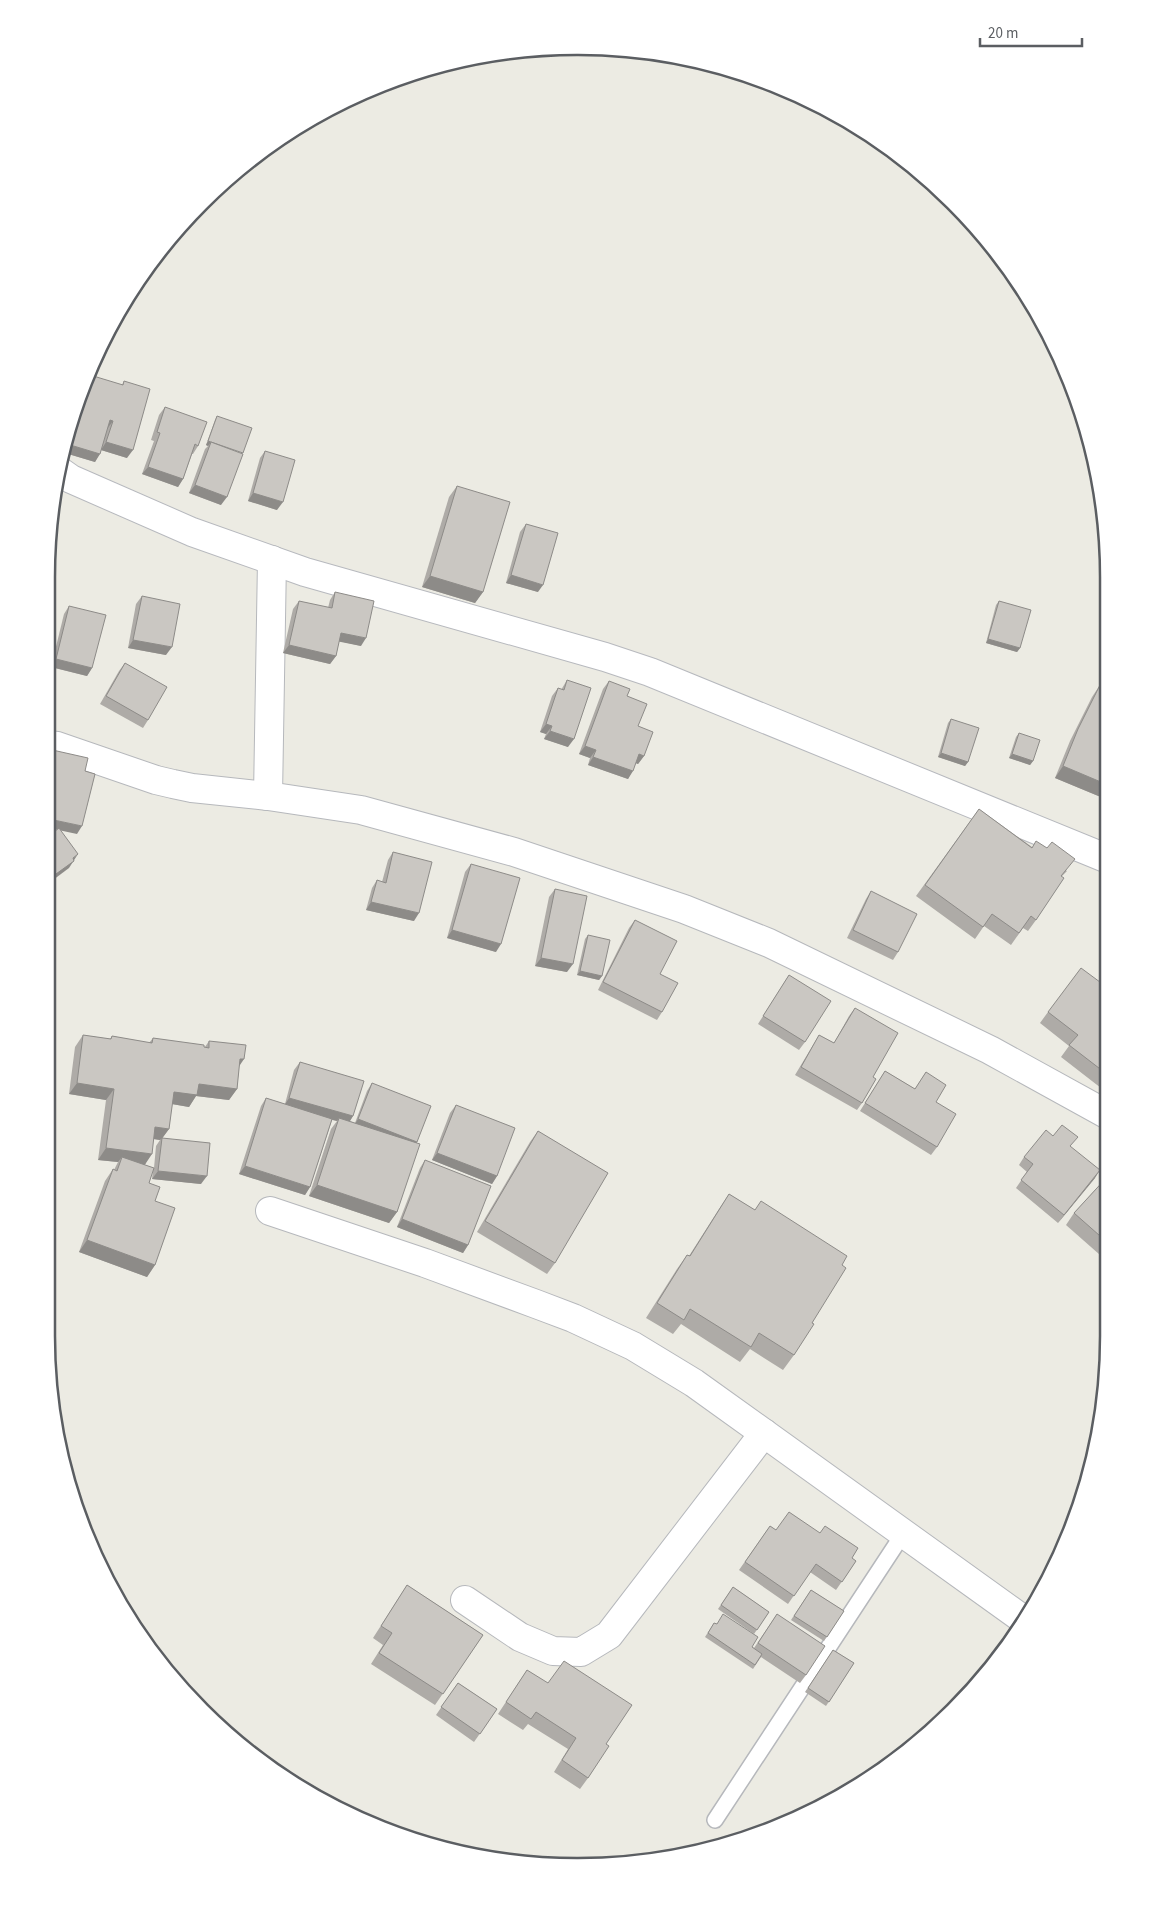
<svg xmlns="http://www.w3.org/2000/svg" width="1155" height="1913" font-family="'Source Sans 3',sans-serif">
<rect width="100%" height="100%" fill="#ecebe3"/>
<g fill="none" stroke-linecap="round" stroke-linejoin="round">
<g stroke="#b6b8bc" stroke-width="18">
<polyline id="lane" points="715,1820 903,1534"/>
</g>
<g stroke="#b6b8bc" stroke-width="30">
<g id="street">
<polyline points="48,745 57,746 156,780 173,784 192,788 268,796 361,810 514,852 684,909 769,943 990,1050 1108,1115"/>
<polyline points="268,796 272,560"/>
<polyline points="270,1211 425,1263 536,1304 573,1318 633,1346 694,1383 1024,1620"/>
<polyline points="465,1600 520,1637 553,1651 581,1652 609,1635 764,1433"/>
</g>
</g>
<g stroke="#b7b9be" stroke-width="30">
<polyline id="secondary" points="61,472 71,479 192,532 305,572 605,657 650,672 1108,859"/>
</g>
<use href="#lane" stroke="#fff" stroke-width="15"/>
<use href="#street" stroke="#fff" stroke-width="28"/>
<use href="#secondary" stroke="#fff" stroke-width="28"/>
</g>
<g fill="#aeaba7" fill-rule="evenodd">
<polygon points="124,381 127,458 101,450 95,462 65,453 75,406 122,385"/>
<polygon points="165,407 198,446 193,454 192,454 183,479 178,487 142,474 154,441 151,440 159,415"/>
<polygon points="217,416 221,505 189,493 205,449 208,446 206,445 215,420"/>
<polygon points="265,451 277,510 248,501 260,458"/>
<polygon points="457,486 483,592 475,603 422,587 449,497"/>
<polygon points="526,524 538,592 506,583 520,532"/>
<polygon points="335,592 361,646 339,641 336,656 330,664 283,653 293,609 299,601 328,608 330,600"/>
<polygon points="142,596 166,655 128,648 136,604"/>
<polygon points="999,601 1020,648 1017,652 986,643 996,605"/>
<polygon points="69,606 92,668 87,676 51,667 64,614"/>
<polygon points="125,663 148,720 143,728 100,704 119,671"/>
<polygon points="567,680 568,747 544,739 546,734 540,732 552,696 558,688 561,690"/>
<polygon points="609,681 627,696 644,756 638,764 636,763 628,779 588,765 590,758 579,754 603,689"/>
<polygon points="1100,685 1108,689 1108,800 1055,778 1070,741 1092,697"/>
<polygon points="951,719 968,762 965,766 938,757 948,723"/>
<polygon points="1019,733 1033,761 1030,765 1009,758 1016,737"/>
<polygon points="979,809 1032,847 1067,871 1062,876 1036,920 1028,931 1023,928 1011,945 984,926 975,939 916,896"/>
<polygon points="393,852 414,921 366,910 372,888 377,880 382,882 388,860"/>
<polygon points="471,864 496,952 447,938 465,872"/>
<polygon points="555,889 567,972 535,966 549,897"/>
<polygon points="871,891 898,952 893,960 847,938 866,899"/>
<polygon points="635,920 662,1012 657,1020 598,990 629,928"/>
<polygon points="588,935 602,976 599,980 577,975 585,939"/>
<polygon points="789,975 805,1042 799,1050 758,1024"/>
<polygon points="1108,988 1108,1079 1101,1088 1061,1057 1069,1046 1040,1023 1048,1012"/>
<polygon points="855,1008 873,1077 862,1103 857,1110 795,1075 819,1035 834,1043 849,1016"/>
<path d="M83,1035L110,1039L112,1036L149,1043L153,1038L205,1047L209,1041L239,1067L237,1089L229,1100L196,1096L189,1107L172,1104L169,1129L162,1138L201,1184L152,1179L153,1170L149,1183L155,1201V1265L147,1277L79,1252L105,1181L113,1169L114,1170L118,1162L98,1160L106,1100L69,1094L75,1047ZM154,1139L160,1140L156,1146L154,1168L145,1165Z"/>
<polygon points="300,1062 353,1116 350,1121 355,1123 367,1091 372,1083 417,1142 397,1212 389,1223 309,1196 331,1129 337,1121 332,1120 310,1187 305,1195 239,1174 261,1106 266,1098 285,1104 294,1070"/>
<polygon points="885,1071 915,1089 926,1072 936,1102 937,1147 931,1155 860,1111"/>
<polygon points="456,1105 497,1176 492,1184 432,1160 450,1113"/>
<polygon points="538,1131 555,1263 547,1274 477,1232 530,1142"/>
<polygon points="1070,1147 1095,1178 1058,1223 1016,1188 1027,1172 1019,1165 1024,1157"/>
<polygon points="425,1160 468,1245 463,1253 397,1227 420,1168"/>
<polygon points="1108,1176 1108,1262 1066,1225 1074,1213"/>
<polygon points="729,1194 842,1265 812,1323 794,1355 783,1370 750,1349 740,1362 681,1324 673,1334 646,1318 677,1269 687,1255 689,1256 719,1209"/>
<polygon points="770,1526 776,1530 852,1558 856,1561 836,1590 810,1572 788,1604 739,1570"/>
<polygon points="407,1585 483,1635 435,1705 371,1664 383,1645 373,1638"/>
<polygon points="733,1587 769,1612 754,1634 718,1609"/>
<polygon points="811,1590 844,1611 824,1641 791,1620"/>
<polygon points="777,1614 806,1675 800,1683 761,1657 753,1669 705,1637 714,1623 754,1648"/>
<polygon points="833,1650 854,1663 826,1706 805,1692"/>
<polygon points="527,1670 606,1744 588,1778 580,1789 554,1772 568,1749 528,1724 523,1730 498,1714"/>
<polygon points="458,1683 497,1709 474,1742 436,1715"/>
</g>
<g fill="#8d8b88">
<polygon points="74,409 78,410 72,418"/>
<polygon points="110,420 113,421 107,429"/>
<polygon points="208,441 211,442 208,446 206,445"/>
<polygon points="106,442 133,450 127,458 101,450"/>
<polygon points="67,444 100,454 95,462 65,453"/>
<polygon points="148,467 183,479 178,487 142,474"/>
<polygon points="195,485 227,497 221,505 189,493"/>
<polygon points="253,493 283,502 277,510 248,501"/>
<polygon points="511,575 543,585 538,592 506,583"/>
<polygon points="430,576 483,592 475,603 422,587"/>
<polygon points="341,633 366,638 361,646 336,641"/>
<polygon points="988,639 1020,648 1017,652 986,643"/>
<polygon points="133,640 172,647 166,655 128,648"/>
<polygon points="289,645 336,656 330,664 283,653"/>
<polygon points="56,659 92,668 87,676 51,667"/>
<polygon points="546,724 552,726 546,734 540,732"/>
<polygon points="550,731 574,739 568,747 544,739"/>
<polygon points="585,746 596,750 590,758 579,754"/>
<polygon points="941,753 968,762 965,766 938,757"/>
<polygon points="639,754 644,756 638,764 633,762"/>
<polygon points="1012,754 1033,761 1030,765 1009,758"/>
<polygon points="593,757 633,771 628,779 588,765"/>
<polygon points="1063,766 1108,785 1108,800 1055,778"/>
<polygon points="49,819 82,826 77,834 49,828"/>
<polygon points="78,854 69,868 49,883 49,879"/>
<polygon points="371,902 419,913 414,921 366,910"/>
<polygon points="452,930 501,944 496,952 447,938"/>
<polygon points="541,958 573,964 567,972 535,966"/>
<polygon points="580,971 602,976 599,980 577,975"/>
<polygon points="240,1059 244,1059 236,1071"/>
<polygon points="77,1083 114,1089 106,1100 69,1094"/>
<polygon points="199,1084 237,1089 229,1100 196,1096 189,1107 166,1103 174,1092"/>
<polygon points="289,1098 353,1116 348,1124 339,1118 337,1121 284,1106"/>
<polygon points="358,1119 417,1142 412,1150 353,1127"/>
<polygon points="155,1127 169,1129 161,1140 162,1138 160,1140 147,1138"/>
<polygon points="106,1148 152,1154 144,1166 122,1157 118,1162 98,1160"/>
<polygon points="437,1153 497,1176 492,1184 432,1160"/>
<polygon points="245,1166 310,1187 305,1195 239,1174"/>
<polygon points="1100,1170 1095,1178 1058,1223 1064,1215"/>
<polygon points="158,1171 207,1176 201,1184 152,1179"/>
<polygon points="317,1185 397,1212 389,1223 309,1196"/>
<polygon points="402,1219 468,1245 463,1253 397,1227"/>
<polygon points="87,1240 155,1265 147,1277 79,1252"/>
</g>
<g fill="#cac7c2" stroke="#8d8b88">
<polygon points="90,375 123,385 124,381 150,389 133,450 106,442 113,421 110,420 100,454 67,444 78,410 74,409 75,406"/>
<polygon points="165,407 207,422 198,446 195,444 183,479 148,467 160,433 157,432"/>
<polygon points="217,416 252,428 243,453 208,441"/>
<polygon points="211,442 243,454 227,497 195,485"/>
<polygon points="265,451 295,460 283,502 253,493"/>
<polygon points="457,486 510,502 483,592 430,576"/>
<polygon points="526,524 558,533 543,585 511,575"/>
<polygon points="335,592 374,601 366,638 341,633 336,656 289,645 299,601 332,608"/>
<polygon points="142,596 180,604 172,647 133,640"/>
<polygon points="999,601 1031,610 1020,648 988,639"/>
<polygon points="69,606 106,615 92,668 56,659"/>
<polygon points="125,663 167,687 148,720 106,696"/>
<polygon points="567,680 591,688 574,739 550,731 552,726 546,724 558,688 564,690"/>
<polygon points="609,681 630,689 627,696 647,704 638,726 653,732 644,756 639,754 633,771 593,757 596,750 585,746"/>
<polygon points="1100,685 1108,689 1108,785 1063,766 1078,729"/>
<polygon points="951,719 979,728 968,762 941,753"/>
<polygon points="1019,733 1040,740 1033,761 1012,754"/>
<polygon points="48,749 88,758 85,771 95,774 82,826 49,819"/>
<polygon points="979,809 1032,848 1036,841 1047,848 1052,842 1075,859 1061,876 1064,878 1036,920 1031,916 1019,933 992,914 983,927 925,885"/>
<polygon points="49,825 54,832 59,828 78,854 73,858 74,861 49,879"/>
<polygon points="393,852 432,862 419,913 371,902 377,880 386,883"/>
<polygon points="471,864 520,878 501,944 452,930"/>
<polygon points="555,889 587,896 573,964 541,958"/>
<polygon points="871,891 917,914 898,952 853,930"/>
<polygon points="635,920 677,941 660,974 678,983 662,1012 603,982"/>
<polygon points="588,935 610,940 602,976 580,971"/>
<polygon points="1081,968 1108,988 1108,1075 1069,1045 1078,1035 1048,1012"/>
<polygon points="789,975 831,1001 805,1042 763,1016"/>
<polygon points="855,1008 898,1033 873,1077 876,1079 862,1103 801,1067 819,1035 834,1043"/>
<polygon points="83,1035 111,1039 112,1036 152,1043 153,1038 204,1045 204,1047 209,1048 209,1041 246,1045 244,1059 240,1059 237,1089 199,1084 197,1095 174,1092 169,1129 155,1127 152,1154 106,1148 114,1089 77,1083"/>
<polygon points="300,1062 364,1081 353,1116 289,1098"/>
<polygon points="885,1071 915,1089 926,1072 946,1085 936,1102 956,1114 937,1147 865,1103"/>
<polygon points="372,1083 431,1106 417,1142 358,1119"/>
<polygon points="266,1098 332,1119 310,1187 245,1166"/>
<polygon points="50,1103 53,1108 50,1110"/>
<polygon points="456,1105 515,1128 497,1176 437,1153"/>
<polygon points="339,1118 420,1144 397,1212 317,1185"/>
<polygon points="1062,1125 1078,1137 1070,1146 1100,1170 1064,1215 1021,1180 1033,1164 1024,1157 1046,1130 1053,1136"/>
<polygon points="538,1131 608,1173 555,1263 485,1221"/>
<polygon points="162,1138 210,1143 207,1176 158,1171"/>
<polygon points="122,1157 154,1168 149,1183 160,1187 155,1201 175,1208 155,1265 87,1240 113,1169 117,1171"/>
<polygon points="425,1160 491,1186 468,1245 402,1219"/>
<polygon points="1108,1176 1108,1243 1074,1213"/>
<polygon points="729,1194 755,1210 761,1201 847,1256 842,1265 846,1268 812,1323 814,1324 794,1355 759,1333 751,1347 690,1309 684,1320 657,1303 687,1255 690,1256"/>
<polygon points="789,1512 820,1533 825,1526 858,1548 852,1558 856,1561 842,1582 816,1564 794,1596 745,1562 770,1526 776,1530"/>
<polygon points="407,1585 483,1635 443,1694 379,1653 392,1633 381,1626"/>
<polygon points="733,1587 769,1612 757,1630 721,1605"/>
<polygon points="811,1590 844,1611 827,1637 794,1616"/>
<polygon points="723,1614 758,1637 752,1647 762,1654 755,1665 708,1633 714,1623 717,1624"/>
<polygon points="777,1614 825,1646 806,1675 758,1643"/>
<polygon points="833,1650 854,1663 829,1702 808,1688"/>
<polygon points="564,1661 632,1705 606,1744 609,1746 588,1778 562,1760 576,1738 536,1712 531,1719 506,1702 527,1670 548,1683"/>
<polygon points="458,1683 497,1709 480,1734 441,1707"/>
</g>
<path d="M0 0H1155V1913H0ZM577 55H578A522 522 0 0 1 1100 577V1336A522 522 0 0 1 578 1858H577A522 522 0 0 1 55 1336V577A522 522 0 0 1 577 55Z" fill="#fff" fill-rule="evenodd"/>
<path fill="none" stroke="#5b5e62" stroke-width="2.5" d="M577 55H578A522 522 0 0 1 1100 577V1336A522 522 0 0 1 578 1858H577A522 522 0 0 1 55 1336V577A522 522 0 0 1 577 55Z"/>
<path d="M980 38v8h102v-8" fill="none" stroke="#5b5e62" stroke-width="2.5"/>
<text x="988" y="38" font-size="15" fill="#5b5e62" stroke="#ffffff" stroke-width="4" paint-order="stroke">20 m</text>
</svg>
